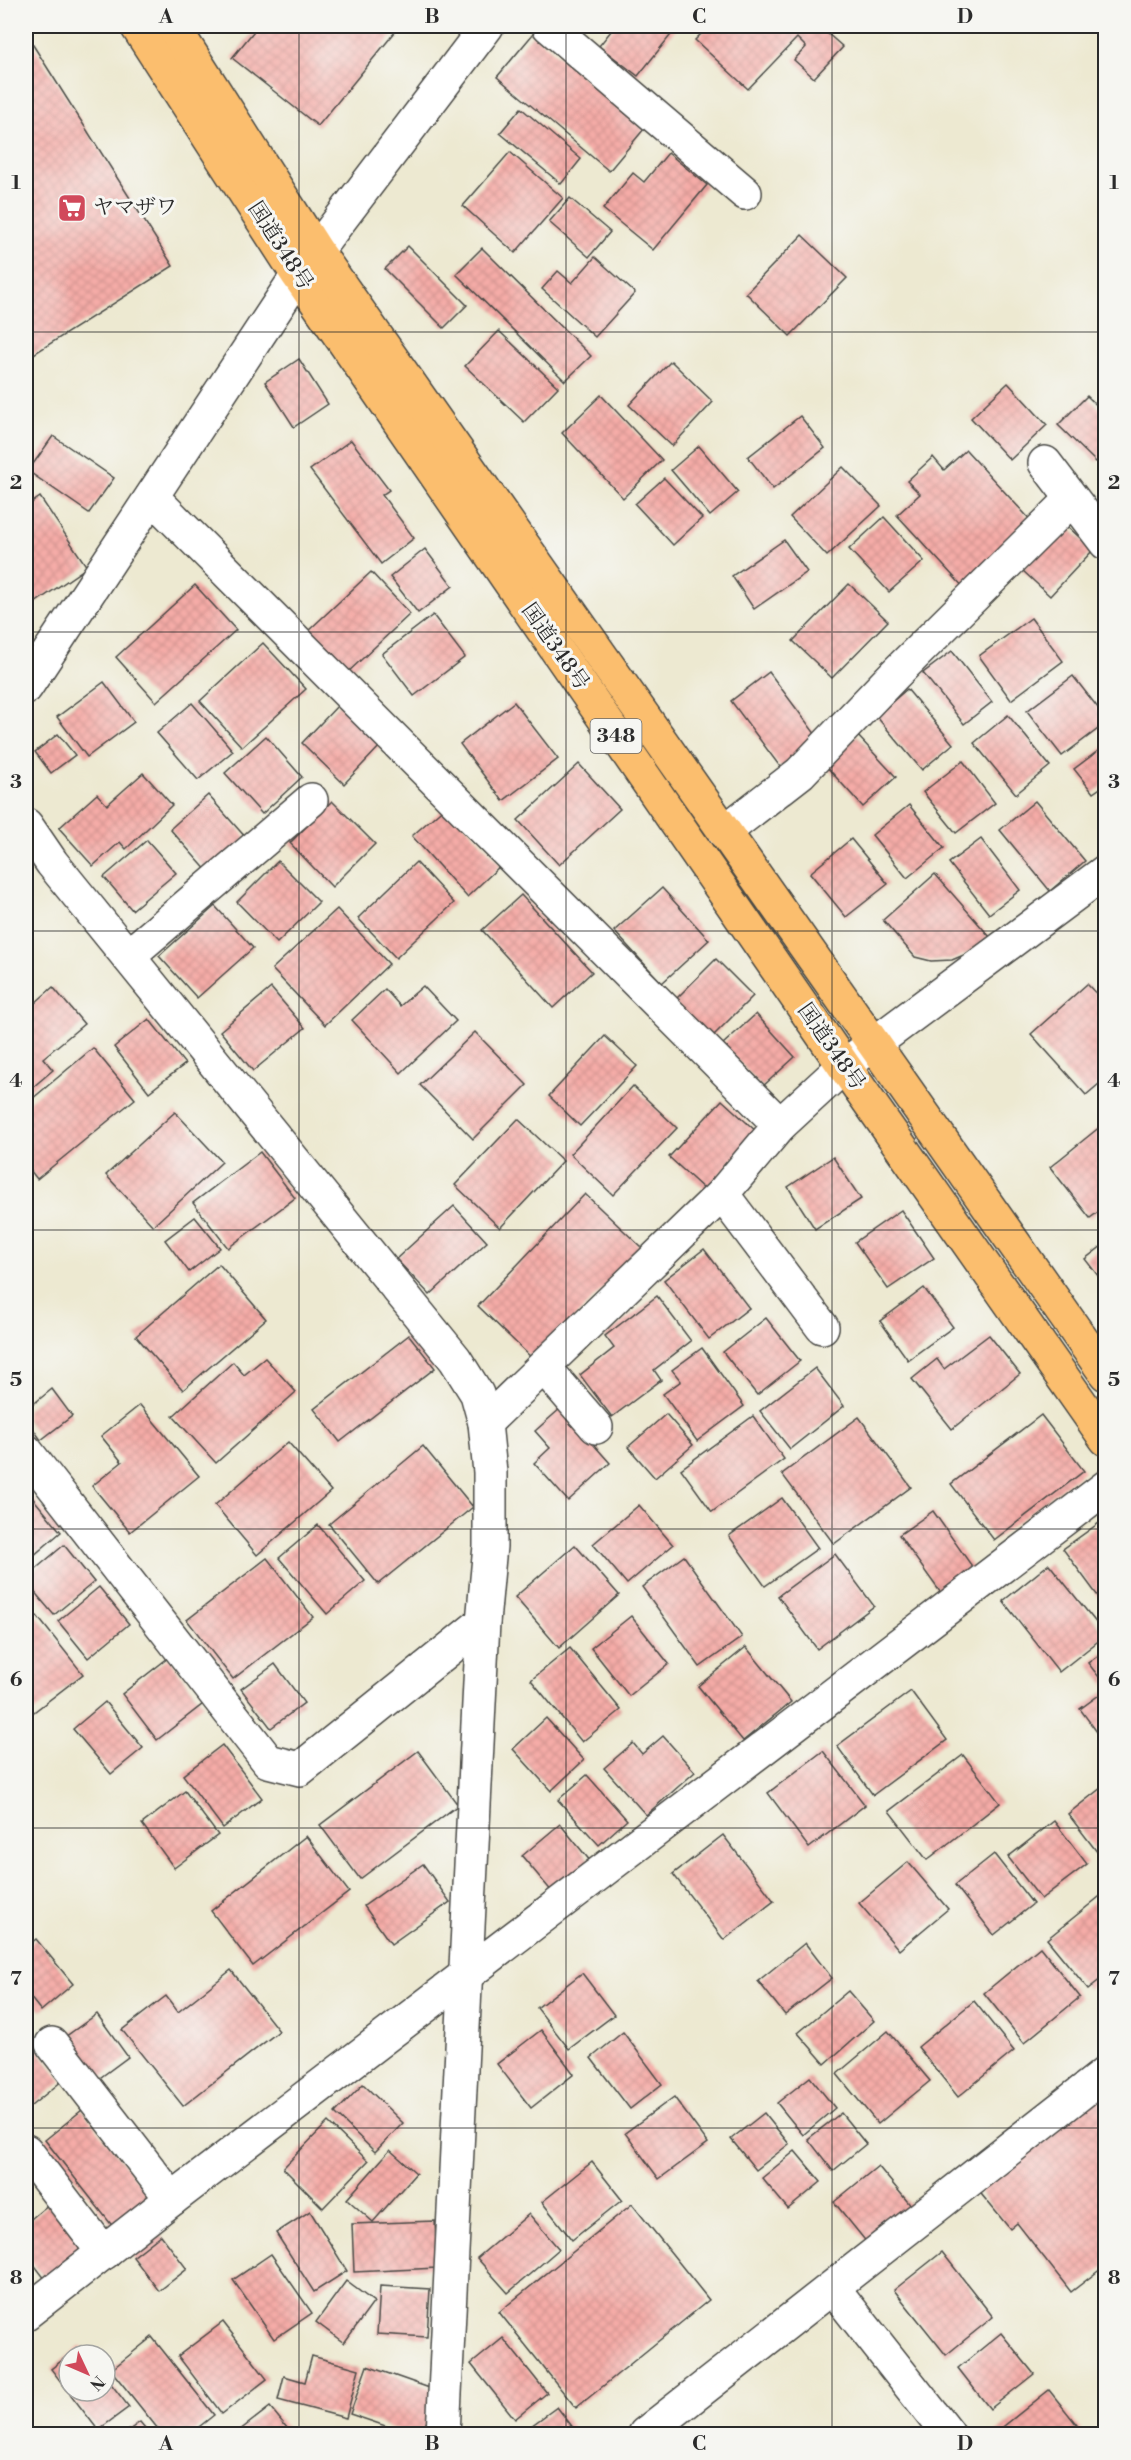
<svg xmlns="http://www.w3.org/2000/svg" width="1131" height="2460" font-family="'Libre Bodoni','Noto Serif JP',serif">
<defs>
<pattern id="building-cross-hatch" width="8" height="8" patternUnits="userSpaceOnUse" patternTransform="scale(1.5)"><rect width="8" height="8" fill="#f5aca7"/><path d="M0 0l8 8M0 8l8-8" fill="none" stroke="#d29490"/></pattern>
</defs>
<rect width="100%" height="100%" fill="#f6f6f2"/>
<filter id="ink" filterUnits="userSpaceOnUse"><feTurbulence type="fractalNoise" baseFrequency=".0167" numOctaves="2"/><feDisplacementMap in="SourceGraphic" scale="12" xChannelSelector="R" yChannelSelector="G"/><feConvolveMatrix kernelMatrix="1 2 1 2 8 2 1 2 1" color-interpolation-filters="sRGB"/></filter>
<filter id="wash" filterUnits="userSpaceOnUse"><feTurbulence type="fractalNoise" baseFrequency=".008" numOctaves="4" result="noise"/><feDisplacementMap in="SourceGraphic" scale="24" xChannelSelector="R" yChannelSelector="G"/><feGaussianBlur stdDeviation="1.35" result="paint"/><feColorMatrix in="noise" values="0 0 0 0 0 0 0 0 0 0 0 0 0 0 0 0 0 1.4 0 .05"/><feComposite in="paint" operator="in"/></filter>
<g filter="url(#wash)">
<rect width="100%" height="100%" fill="#ede9d1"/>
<g id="blocks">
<g fill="url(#building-cross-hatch)">
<polygon points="258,26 400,26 318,126 232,58"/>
<polygon points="615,26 678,26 638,76 599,46"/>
<polygon points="709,26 819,26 843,47 814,78 794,60 806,47 797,38 748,89 695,40"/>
<polygon points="26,34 173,266 26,359"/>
<polygon points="533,34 644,129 609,171 497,77"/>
<polygon points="521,108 581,159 561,184 500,133"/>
<polygon points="510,152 563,198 515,253 463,206"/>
<polygon points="668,153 707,185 653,250 603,209 633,173 644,182"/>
<polygon points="570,198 610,232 589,257 549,222"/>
<polygon points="802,235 847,278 790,336 746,293"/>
<polygon points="408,246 467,305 444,328 385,269"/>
<polygon points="482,248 591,356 565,381 456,274"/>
<polygon points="595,257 635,293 595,337 542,289 558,271 572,283"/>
<polygon points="499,331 558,387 524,422 465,366"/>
<polygon points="299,359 328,404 294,427 265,382"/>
<polygon points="671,361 713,402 672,446 629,405"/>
<polygon points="1008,383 1047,425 1010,460 971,418"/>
<polygon points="601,395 662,460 623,498 562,433"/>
<polygon points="1087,396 1106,414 1106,453 1096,462 1058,425"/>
<polygon points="800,416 825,448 773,489 748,457"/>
<polygon points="53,436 114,478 89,513 28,471"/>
<polygon points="351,440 389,490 382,495 414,538 381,564 310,470"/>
<polygon points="699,446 738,492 710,516 671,470"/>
<polygon points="966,450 1036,526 966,590 897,515 920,494 907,481 933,457 944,470"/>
<polygon points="843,467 881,506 827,556 790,517"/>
<polygon points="664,478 702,518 673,545 635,504"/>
<polygon points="40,497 87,567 26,609 26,507"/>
<polygon points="884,517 924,561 889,592 849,549"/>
<polygon points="1065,524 1093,550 1050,596 1022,570"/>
<polygon points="784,540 807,572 754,609 732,576"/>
<polygon points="425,549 453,586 418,613 390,577"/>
<polygon points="371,572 410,614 346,674 307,632"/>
<polygon points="849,584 888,621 832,678 793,641"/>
<polygon points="195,585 236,630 156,702 116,657"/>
<polygon points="433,615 465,657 414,696 382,654"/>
<polygon points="1031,618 1063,661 1011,700 979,656"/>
<polygon points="263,643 306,689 242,747 200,701"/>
<polygon points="952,651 992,702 964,724 923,673"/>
<polygon points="769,672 819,739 781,768 731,701"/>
<polygon points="1073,676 1106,718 1106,723 1062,756 1027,711"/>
<polygon points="104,682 134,722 87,757 57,717"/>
<polygon points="907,689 953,744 922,770 876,716"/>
<polygon points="514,702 558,759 503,801 460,744"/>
<polygon points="192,703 233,751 198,780 157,733"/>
<polygon points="339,704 381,745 344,784 302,743"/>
<polygon points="1008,715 1050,766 1016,794 974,743"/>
<polygon points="58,734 75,755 51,773 35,752"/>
<polygon points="857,735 896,777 863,807 825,765"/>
<polygon points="266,736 302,777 262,814 225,773"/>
<polygon points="1106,745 1106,784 1093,793 1074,769"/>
<polygon points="963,761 995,803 956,833 923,792"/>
<polygon points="579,764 620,809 559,865 518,820"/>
<polygon points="143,773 172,805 126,849 120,842 93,866 59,828 97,794 107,805"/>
<polygon points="208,795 247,839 209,873 170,829"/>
<polygon points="332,801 375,844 332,887 290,843"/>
<polygon points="1035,801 1085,861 1050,891 1000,830"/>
<polygon points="447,805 501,865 467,897 412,836"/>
<polygon points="909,805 944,848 907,878 872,835"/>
<polygon points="851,839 888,884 846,917 810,873"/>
<polygon points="981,839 1020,890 989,914 949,863"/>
<polygon points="147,840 176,873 132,910 104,877"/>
<polygon points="278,861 319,902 277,943 237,902"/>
<polygon points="416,862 454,903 396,958 358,918"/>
<polygon points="935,874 990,937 973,951 952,960 931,961 915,957 883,920"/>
<polygon points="662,888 709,940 662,983 614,931"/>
<polygon points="521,895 592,972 553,1008 482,930"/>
<polygon points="215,906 253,948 197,998 159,956"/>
<polygon points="337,909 389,964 325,1025 272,969"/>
<polygon points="716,959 753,996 710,1039 673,1002"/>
<polygon points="1087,984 1106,1004 1106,1078 1086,1095 1031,1034"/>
<polygon points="423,986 456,1021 401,1073 352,1020 385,989 400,1006"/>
<polygon points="53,987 84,1024 43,1058 53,1070 26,1093 26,1011"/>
<polygon points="271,988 305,1028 253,1071 220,1031"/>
<polygon points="756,1014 795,1057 762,1087 723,1044"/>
<polygon points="149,1019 185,1064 149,1092 114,1047"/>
<polygon points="475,1032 527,1085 473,1139 420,1085"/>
<polygon points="605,1036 637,1066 580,1126 549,1096"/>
<polygon points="93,1048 135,1099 37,1179 26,1165 26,1104"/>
<polygon points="633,1086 677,1128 613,1195 570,1154"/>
<polygon points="722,1100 758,1133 705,1190 669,1157"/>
<polygon points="175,1112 222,1162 153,1226 106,1175"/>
<polygon points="518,1119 563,1161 500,1228 455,1185"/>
<polygon points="1106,1122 1106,1206 1090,1218 1050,1167"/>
<polygon points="260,1152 295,1198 228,1248 193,1203"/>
<polygon points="833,1157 861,1199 815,1229 788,1187"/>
<polygon points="585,1194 642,1248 534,1360 478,1306"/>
<polygon points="454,1206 487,1242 430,1295 396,1259"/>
<polygon points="901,1210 934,1258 888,1289 855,1242"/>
<polygon points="195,1217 220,1248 189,1272 165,1240"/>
<polygon points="1106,1243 1106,1286 1085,1259"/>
<polygon points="704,1249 749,1308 709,1339 664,1280"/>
<polygon points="219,1264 266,1319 183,1390 136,1336"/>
<polygon points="924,1288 953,1327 908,1360 880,1321"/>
<polygon points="657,1296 691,1341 654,1370 661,1380 612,1417 580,1375 614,1348 605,1336"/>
<polygon points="766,1318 800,1361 757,1395 723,1352"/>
<polygon points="409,1335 435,1368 340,1442 314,1409"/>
<polygon points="989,1335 1020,1374 952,1429 912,1379 937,1359 944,1369"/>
<polygon points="702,1348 744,1406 697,1441 663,1394 681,1381 672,1370"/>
<polygon points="265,1358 296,1392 216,1463 173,1416 233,1362 244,1375"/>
<polygon points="815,1368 844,1406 790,1449 760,1411"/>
<polygon points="52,1389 72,1416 41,1440 26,1419 26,1410"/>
<polygon points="140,1405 199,1476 130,1532 92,1486 122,1462 101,1436"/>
<polygon points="561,1408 610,1463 568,1501 534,1463 550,1448 535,1431"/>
<polygon points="666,1414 693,1445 655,1478 628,1447"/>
<polygon points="1041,1415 1084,1471 994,1540 951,1484"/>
<polygon points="753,1416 784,1459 712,1512 681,1469"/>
<polygon points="859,1417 911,1487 834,1544 782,1474"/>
<polygon points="288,1442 331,1491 257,1555 215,1505"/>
<polygon points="423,1446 473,1507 378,1584 329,1524"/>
<polygon points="31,1496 61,1532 26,1562 26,1500"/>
<polygon points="782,1498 818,1548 765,1586 729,1536"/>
<polygon points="639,1505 673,1545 627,1584 593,1544"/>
<polygon points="933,1511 976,1572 943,1596 899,1535"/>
<polygon points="1106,1518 1106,1607 1063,1549"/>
<polygon points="318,1525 365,1581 327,1614 279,1558"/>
<polygon points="64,1545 94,1582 54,1615 26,1582 26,1577"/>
<polygon points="575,1545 619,1595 559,1648 515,1597"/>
<polygon points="835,1554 874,1606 817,1649 778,1596"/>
<polygon points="684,1556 742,1637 700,1667 642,1587"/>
<polygon points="267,1558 313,1617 233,1679 187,1620"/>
<polygon points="1049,1564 1106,1635 1059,1672 1003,1601"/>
<polygon points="99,1587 129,1624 88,1658 58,1621"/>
<polygon points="37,1616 83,1674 26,1718 26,1625"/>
<polygon points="631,1616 669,1664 629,1696 591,1648"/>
<polygon points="746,1647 791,1702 743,1741 698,1686"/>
<polygon points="570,1648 621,1710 582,1742 531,1680"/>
<polygon points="1106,1650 1106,1686 1088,1663"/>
<polygon points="168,1658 203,1704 157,1740 122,1694"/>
<polygon points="275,1664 304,1703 271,1728 241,1689"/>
<polygon points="1106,1690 1106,1726 1097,1732 1080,1709"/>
<polygon points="911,1691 947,1740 873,1795 837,1746"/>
<polygon points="105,1702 143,1748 111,1774 73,1729"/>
<polygon points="546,1718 584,1760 551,1791 513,1749"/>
<polygon points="663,1736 695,1772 646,1815 604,1768 633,1743 642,1754"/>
<polygon points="222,1745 262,1798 223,1828 183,1775"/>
<polygon points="418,1751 458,1805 360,1879 320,1825"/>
<polygon points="823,1751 865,1805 809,1848 768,1793"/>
<polygon points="963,1755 1000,1803 927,1860 889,1811"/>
<polygon points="587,1775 627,1820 599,1845 558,1800"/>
<polygon points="1106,1784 1106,1854 1101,1857 1068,1814"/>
<polygon points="185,1791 218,1835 174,1868 142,1824"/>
<polygon points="1054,1821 1087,1864 1041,1899 1008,1857"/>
<polygon points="560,1824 591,1862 553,1893 522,1856"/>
<polygon points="723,1835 774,1901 724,1940 673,1874"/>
<polygon points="306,1836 349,1892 253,1966 211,1911"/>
<polygon points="994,1854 1033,1904 994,1935 955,1885"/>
<polygon points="908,1862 948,1909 899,1950 859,1903"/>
<polygon points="423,1864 450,1902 391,1944 364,1906"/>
<polygon points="1104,1893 1106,1975 1088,1989 1047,1939"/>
<polygon points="36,1939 73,1984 41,2011 26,1992 26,1947"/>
<polygon points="805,1943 832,1978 785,2015 758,1981"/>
<polygon points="1040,1947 1080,1997 1024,2043 984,1993"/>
<polygon points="231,1970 279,2031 183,2106 122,2030 166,1996 178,2012"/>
<polygon points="582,1973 614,2015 569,2049 537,2008"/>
<polygon points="848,1991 874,2021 825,2064 798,2033"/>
<polygon points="974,2001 1014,2051 958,2097 918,2047"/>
<polygon points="97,2014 128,2057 97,2080 65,2037"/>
<polygon points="541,2030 574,2074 531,2108 497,2064"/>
<polygon points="888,2031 930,2081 878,2124 837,2074"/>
<polygon points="623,2032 662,2084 630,2109 591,2058"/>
<polygon points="35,2046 62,2081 26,2110 26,2053"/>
<polygon points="810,2077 835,2108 803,2135 777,2103"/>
<polygon points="363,2084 403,2123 375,2152 335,2113"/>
<polygon points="1106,2087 1106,2265 1071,2292 1017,2223 1010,2229 977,2189"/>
<polygon points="674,2097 708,2143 659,2179 625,2133"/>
<polygon points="82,2110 151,2198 114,2228 45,2140"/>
<polygon points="764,2113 789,2144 756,2170 731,2139"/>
<polygon points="841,2113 866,2144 833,2171 808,2139"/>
<polygon points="328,2122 368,2161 323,2208 283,2168"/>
<polygon points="390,2150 416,2173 373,2222 347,2199"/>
<polygon points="795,2151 821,2182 788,2209 762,2178"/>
<polygon points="592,2162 622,2200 572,2240 542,2202"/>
<polygon points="878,2166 912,2207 868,2244 834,2202"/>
<polygon points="49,2204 85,2248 45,2279 26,2254 26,2223"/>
<polygon points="632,2204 709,2300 576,2408 499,2312"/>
<polygon points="310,2211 347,2271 314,2292 276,2233"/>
<polygon points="529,2214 559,2249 508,2293 477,2258"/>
<polygon points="435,2221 437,2268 354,2272 352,2224"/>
<polygon points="161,2235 187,2269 159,2291 133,2257"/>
<polygon points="942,2252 993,2317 946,2355 894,2290"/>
<polygon points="271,2254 312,2313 274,2339 233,2280"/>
<polygon points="346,2281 374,2302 344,2343 316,2322"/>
<polygon points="380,2286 430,2289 427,2337 377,2334"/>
<polygon points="223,2322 267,2379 222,2414 178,2356"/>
<polygon points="1001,2333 1034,2374 990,2409 958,2368"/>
<polygon points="152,2337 214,2415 190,2434 162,2434 111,2370"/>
<polygon points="503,2338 547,2393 515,2419 471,2364"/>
<polygon points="81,2346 88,2355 69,2355"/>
<polygon points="69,2355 69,2391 105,2391 105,2376 129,2407 98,2430 51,2369"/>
<polygon points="312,2356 359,2369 346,2418 278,2400 284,2376 305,2382"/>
<polygon points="367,2366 438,2391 422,2434 409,2434 350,2414"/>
<polygon points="1049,2390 1081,2430 1075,2434 994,2434"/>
<polygon points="270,2407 292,2434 235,2434"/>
<polygon points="557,2407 578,2434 520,2434"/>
<polygon points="140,2422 150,2434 124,2434"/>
</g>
</g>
</g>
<g filter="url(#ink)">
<use href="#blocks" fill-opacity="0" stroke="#484844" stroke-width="1.5"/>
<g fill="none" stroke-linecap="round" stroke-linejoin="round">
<g stroke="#484844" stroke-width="36">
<g id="minor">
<polyline points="549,26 745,193"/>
<polyline points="1045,463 1106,543"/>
<polyline points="152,497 780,1125"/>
<polyline points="26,687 298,275 487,26"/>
<polyline points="26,825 52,863 455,1359 477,1394 485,1423 490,1472 490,1546 483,1622 443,2434"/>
<polyline points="724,832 800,773 894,675 1072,499"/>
<polyline points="128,956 311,800"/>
<polyline points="722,1194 822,1327"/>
<polyline points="544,1367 596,1427"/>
<polyline points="485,1423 722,1194 780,1125 844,1066 1106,871"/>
<polyline points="26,1451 268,1761 300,1769 483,1622"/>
<polyline points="52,2044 172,2199"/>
<polyline points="26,2151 104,2253"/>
<polyline points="833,2288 948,2434"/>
<polyline points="26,2313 172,2199 1106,1487"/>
<polyline points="645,2434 1106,2073"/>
</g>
</g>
<g stroke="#484844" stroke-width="36">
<g id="highway">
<polyline points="137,26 298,275 844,1066 1106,1439"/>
<polyline points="173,26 317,252 1106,1374"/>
</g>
</g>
<use href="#minor" stroke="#fff" stroke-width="33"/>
<use href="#highway" stroke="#fbbe6e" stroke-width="33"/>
</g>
</g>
<path fill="none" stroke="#2b2b2b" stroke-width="1.5" stroke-opacity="0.55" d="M299,26V2434M566,26V2434M832,26V2434M26,332H1106M26,632H1106M26,931H1106M26,1230H1106M26,1529H1106M26,1828H1106M26,2128H1106"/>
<defs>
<g id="supermarket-square" transform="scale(1.5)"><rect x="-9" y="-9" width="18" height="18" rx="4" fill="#d1495b" stroke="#f6f6f2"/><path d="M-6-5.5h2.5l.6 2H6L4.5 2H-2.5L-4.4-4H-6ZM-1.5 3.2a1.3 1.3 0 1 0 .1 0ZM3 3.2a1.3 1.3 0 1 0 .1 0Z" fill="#fff"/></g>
</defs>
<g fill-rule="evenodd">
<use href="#supermarket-square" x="72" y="208"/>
</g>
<g text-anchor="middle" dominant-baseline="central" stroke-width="6" stroke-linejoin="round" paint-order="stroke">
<rect fill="#f6f6f2" stroke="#686867" stroke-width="1.5" x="590.5" y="719" width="51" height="34" rx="4.5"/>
<g font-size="20" font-weight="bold" fill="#2b2b2b">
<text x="616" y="736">348</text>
</g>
<g font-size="21" fill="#2b2b2b" stroke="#f6f6f2" text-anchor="start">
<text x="93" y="208">ヤマザワ</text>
</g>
<g font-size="21" fill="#2b2b2b" stroke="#f6f6f2">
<text transform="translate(280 246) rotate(57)">国道348号</text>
<text transform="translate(555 647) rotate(55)">国道348号</text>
<text transform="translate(831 1047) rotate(55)">国道348号</text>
</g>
</g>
<rect width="1131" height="2460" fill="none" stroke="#f6f6f2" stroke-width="66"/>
<g transform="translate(87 2373) rotate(134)"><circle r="28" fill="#f6f6f2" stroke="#a5a5a2" stroke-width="1.5"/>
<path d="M0-4.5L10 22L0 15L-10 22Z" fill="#d1495b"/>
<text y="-9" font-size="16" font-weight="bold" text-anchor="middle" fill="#2b2b2b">N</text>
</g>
<rect x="33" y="33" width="1065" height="2394" fill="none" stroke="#2b2b2b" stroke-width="2"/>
<g font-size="20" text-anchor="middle" font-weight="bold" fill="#2b2b2b">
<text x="166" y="23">A</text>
<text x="432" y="23">B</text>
<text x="699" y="23">C</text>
<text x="965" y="23">D</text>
<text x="16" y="189">1</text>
<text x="1114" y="189">1</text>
<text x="16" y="489">2</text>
<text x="1114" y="489">2</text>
<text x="16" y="788">3</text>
<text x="1114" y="788">3</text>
<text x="16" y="1087">4</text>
<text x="1114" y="1087">4</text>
<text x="16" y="1386">5</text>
<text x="1114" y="1386">5</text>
<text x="16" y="1686">6</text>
<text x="1114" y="1686">6</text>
<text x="16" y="1985">7</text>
<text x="1114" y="1985">7</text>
<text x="16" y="2284">8</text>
<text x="1114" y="2284">8</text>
<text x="166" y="2450">A</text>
<text x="432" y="2450">B</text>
<text x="699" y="2450">C</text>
<text x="965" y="2450">D</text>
</g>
</svg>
